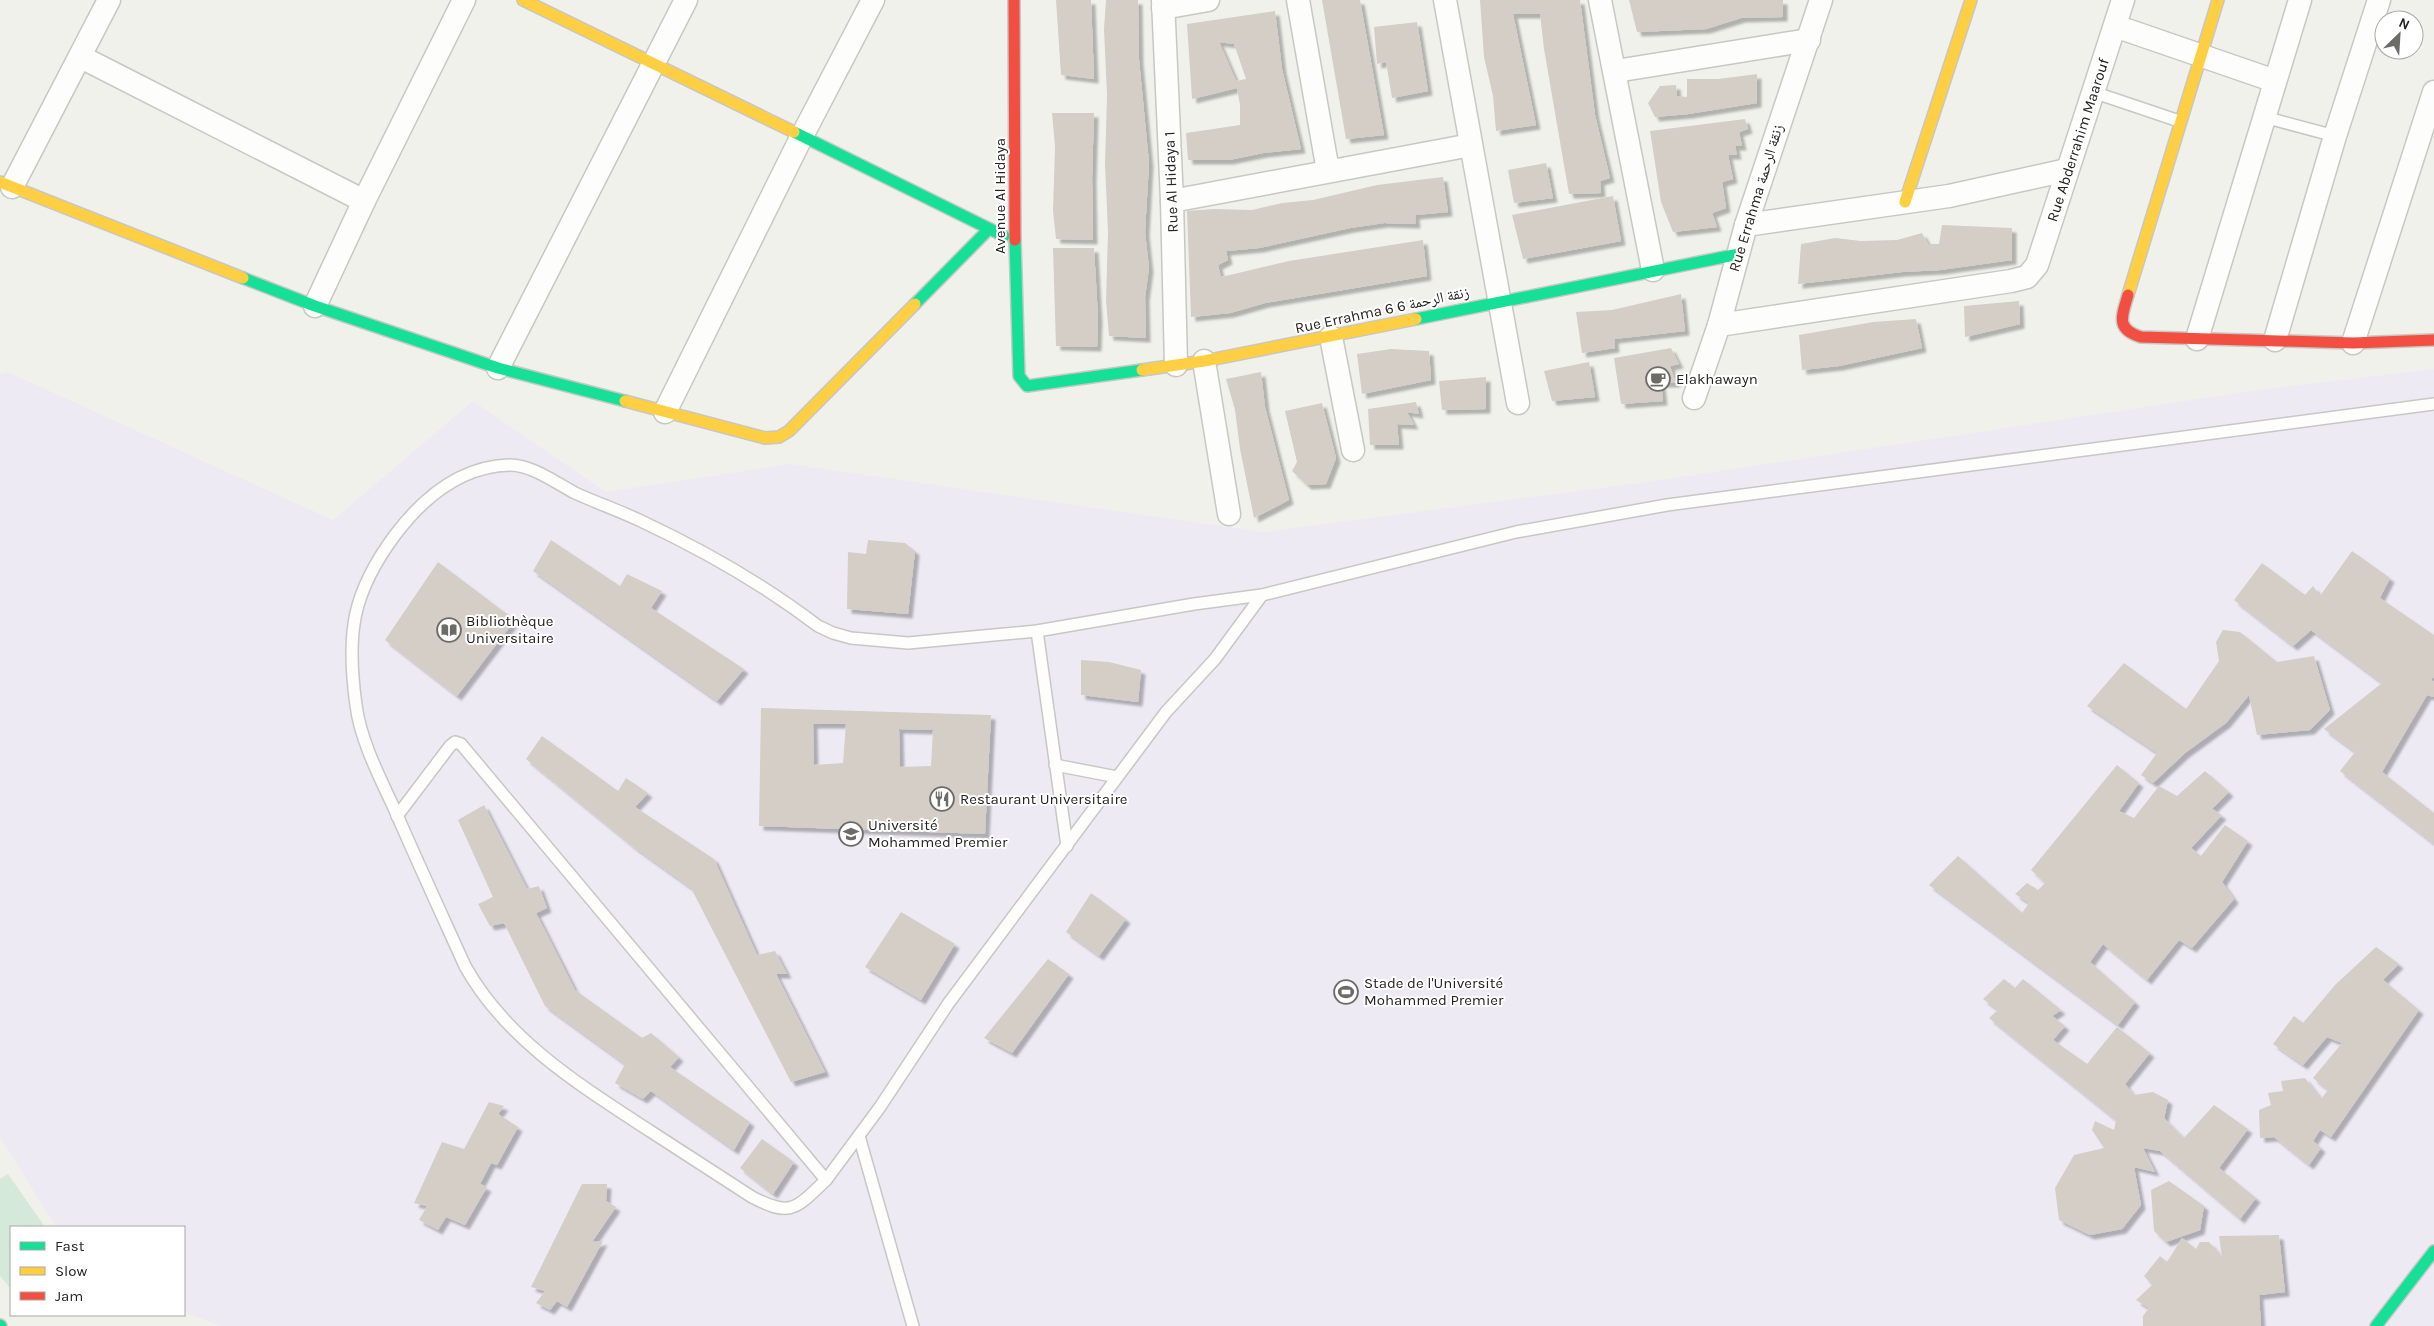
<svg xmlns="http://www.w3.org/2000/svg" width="2434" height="1326" font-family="Karla,'Noto Naskh Arabic',sans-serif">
<defs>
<filter id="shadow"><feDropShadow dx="4.5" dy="4.5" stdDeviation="1" flood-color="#0004"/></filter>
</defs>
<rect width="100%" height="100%" fill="#f1f1ec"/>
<polygon fill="#edeaf4" points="2434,369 2434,1326 220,1326 184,1312 184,1227 56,1227 0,1137 0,374 8,372 333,520 473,401 606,492 790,464 1264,532 1653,481 2258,390"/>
<polygon fill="#d5e9da" points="8,1174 45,1227 11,1227 11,1289 0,1276 0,1179"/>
<g fill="#d4cec7" fill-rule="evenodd" filter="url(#shadow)">
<polygon points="1056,0 1091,0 1094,79 1061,75"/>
<polygon points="1106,0 1138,0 1139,60 1149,163 1145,232 1149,268 1145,297 1146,338 1109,336 1106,300 1108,232 1105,164 1107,95 1104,29"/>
<polygon points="1322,0 1360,0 1384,135 1346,139"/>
<polygon points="1480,0 1580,0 1595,115 1610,178 1600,181 1601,193 1569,194 1544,49 1540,14 1513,14 1536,125 1496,131 1493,96 1484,57"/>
<polygon points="1629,0 1783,0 1783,17 1741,18 1706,29 1637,32"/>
<path d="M1275,11L1282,69L1301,149L1263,153L1229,160H1188L1186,133L1240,125V105L1237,88L1192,99L1187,24ZM1219,42L1234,44L1246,79L1236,81Z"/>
<polygon points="1417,22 1428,91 1392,98 1386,62 1377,64 1374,27"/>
<polygon points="1757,74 1757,103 1688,114 1655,117 1648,103 1660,86 1676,85 1677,96 1687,97 1687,79 1718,79"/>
<polygon points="1052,113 1094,113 1092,178 1093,240 1056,239 1053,211 1055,147"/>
<polygon points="1745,119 1748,129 1739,132 1742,146 1735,146 1737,155 1728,155 1733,179 1722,182 1726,208 1712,213 1717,227 1673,232 1661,202 1650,131"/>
<polygon points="1546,163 1553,198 1514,203 1508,170"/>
<polygon points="1443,177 1448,212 1415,215 1416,224 1384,223 1350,228 1259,248 1226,251 1228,260 1218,265 1221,277 1289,261 1423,240 1427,276 1265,303 1230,313 1191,317 1187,211 1214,209 1252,210 1282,203 1313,200 1377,185"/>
<polygon points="1613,196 1621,241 1523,259 1512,215"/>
<polygon points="1942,225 2012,228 2012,260 1940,270 1902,272 1798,284 1801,244 1835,238 1861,241 1897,240 1922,233 1928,244 1939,244"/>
<polygon points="1053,248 1094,248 1098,318 1097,347 1056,346"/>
<polygon points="1681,294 1685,331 1614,339 1615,348 1582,353 1576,312 1612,310"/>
<polygon points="2019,301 2020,324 1965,337 1964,306"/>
<polygon points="1916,319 1922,348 1839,366 1802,370 1799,335 1873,322"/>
<polygon points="1671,348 1679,364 1670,366 1676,383 1661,383 1663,401 1621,404 1614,358"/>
<polygon points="1391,349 1429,351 1431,380 1362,394 1357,354"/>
<polygon points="1589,362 1595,397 1552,401 1544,371"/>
<polygon points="1261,372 1265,407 1289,500 1254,518 1240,449 1235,410 1226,379"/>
<polygon points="1486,377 1486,409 1442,410 1439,381"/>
<polygon points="1416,402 1419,414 1407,412 1414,425 1397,424 1399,445 1370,445 1368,409"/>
<polygon points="1322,403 1336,458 1326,484 1307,485 1292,471 1297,462 1285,411"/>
<polygon points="551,540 620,586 627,574 662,591 651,608 744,669 717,701 533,571"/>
<polygon points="868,540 905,543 915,551 908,614 847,609 848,552 866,554"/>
<polygon points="2352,551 2390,578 2380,598 2434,635 2434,677 2431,680 2434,682 2434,697 2427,695 2382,772 2434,813 2434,844 2340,771 2355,752 2324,729 2382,683 2311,630 2293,646 2234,600 2262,563 2305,595 2313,586 2320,596"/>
<polygon points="438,562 515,620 457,696 385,640"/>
<polygon points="2223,630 2240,632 2277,662 2314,656 2330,710 2310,730 2257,735 2249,695 2226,723 2185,753 2153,783 2141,775 2157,753 2087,706 2124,663 2186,709 2219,661 2216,642"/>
<polygon points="1081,660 1109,662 1141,670 1138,702 1081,695"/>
<path d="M761,708L991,715L985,834L759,826ZM813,724H846L843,763L814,765ZM899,729L933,730L931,766L900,767Z"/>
<polygon points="542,736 618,791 626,778 648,793 635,807 714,859 757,955 775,951 787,974 776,974 825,1072 791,1082 691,888 635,848 526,759"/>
<polygon points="2117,765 2139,783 2119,811 2134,818 2159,786 2177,796 2205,771 2229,792 2212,809 2222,815 2191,848 2201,856 2225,825 2248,841 2222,882 2234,899 2192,948 2179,940 2147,980 2103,944 2090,962 2135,1002 2118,1025 1929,885 1958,856 2022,913 2029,903 2015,894 2027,883 2038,890 2045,883 2031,870"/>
<polygon points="484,805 527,889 539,886 547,908 536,913 575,990 642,1038 651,1033 679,1057 670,1067 750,1122 734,1150 651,1091 643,1099 615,1083 625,1064 545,1006 504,923 490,926 478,904 493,897 458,820"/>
<polygon points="1091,893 1126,919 1099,956 1066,932"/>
<polygon points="901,912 955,944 921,1000 865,967"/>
<polygon points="2376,947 2399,964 2383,980 2419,1010 2331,1137 2320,1130 2313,1141 2321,1148 2309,1165 2274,1137 2260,1138 2259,1110 2271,1105 2268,1093 2283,1091 2281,1081 2305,1078 2321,1099 2328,1090 2313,1078 2342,1043 2327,1037 2303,1065 2273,1044 2294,1016 2303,1023 2335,985"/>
<polygon points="1048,959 1069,974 1012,1053 984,1038"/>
<polygon points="2004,979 2015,988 2023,979 2061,1010 2052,1016 2065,1026 2053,1040 2087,1064 2117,1027 2150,1053 2125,1084 2134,1095 2153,1092 2168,1100 2164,1118 2184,1138 2214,1105 2248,1129 2219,1168 2256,1198 2240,1219 2160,1151 2143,1148 2155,1172 2134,1167 2141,1205 2122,1229 2090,1235 2059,1220 2055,1188 2074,1155 2104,1148 2092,1130 2095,1121 2114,1130 2116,1120 1989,1018 1998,1010 1983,999"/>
<polygon points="489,1102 504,1106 498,1114 518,1127 497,1165 491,1163 480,1184 487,1187 465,1225 446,1217 438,1230 419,1220 427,1206 414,1203 442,1142 464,1149"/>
<polygon points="762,1139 794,1162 773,1194 740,1168"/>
<polygon points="2169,1181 2204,1206 2200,1230 2166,1242 2154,1231 2151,1190"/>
<polygon points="582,1184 607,1184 606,1201 616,1207 592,1242 603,1241 567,1307 557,1301 550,1310 536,1303 545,1291 531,1287"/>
<polygon points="2279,1235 2285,1292 2259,1295 2261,1326 2143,1326 2143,1316 2149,1308 2136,1300 2152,1285 2144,1276 2160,1256 2167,1262 2182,1238 2196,1249 2200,1242 2209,1242 2222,1257 2219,1236"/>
</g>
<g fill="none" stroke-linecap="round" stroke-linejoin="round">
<g stroke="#c7c7c3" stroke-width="14">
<g id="lane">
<polyline points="2093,92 2179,121"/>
<polyline points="2264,117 2335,136"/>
<polyline points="1037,631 1067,846"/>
<polyline points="1055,765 1117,777"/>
<polyline points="397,816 450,746 455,742 461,744 826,1180 880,1107 948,1004 1166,712 1215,659 1262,595"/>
<polyline points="859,1136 913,1326"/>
<path d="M826,1180C796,1208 792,1218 752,1197C718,1175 684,1153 650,1131C581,1086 506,1040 465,966C441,913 417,861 394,808C380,778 360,739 356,705C346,633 352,593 395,535C423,498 461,466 510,465C532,465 556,483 575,493C597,503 620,511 641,521C703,550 763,584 818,626L833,633L851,638L908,643L1037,631L1194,604L1262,595L1516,532L1667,505L2434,404"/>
</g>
</g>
<g stroke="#c7c7c3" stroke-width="25">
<g id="street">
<polyline points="1163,0 1172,201 1176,365"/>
<polyline points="1298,0 1328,171"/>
<polyline points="1445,0 1518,403"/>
<polyline points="1600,0 1653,270"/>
<polyline points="1163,8 1208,0"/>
<polyline points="2115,26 2275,81"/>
<polyline points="81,57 364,201"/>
<polyline points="1616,71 1809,40"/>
<polyline points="12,187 109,0"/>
<polyline points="1172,201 1471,145"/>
<polyline points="1746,225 1949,196 2067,170"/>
<polyline points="315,306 364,201 464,0"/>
<polyline points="1719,325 2011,281 2027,277 2037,265 2123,0"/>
<polyline points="1331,337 1353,450"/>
<polyline points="2197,339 2300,0"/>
<polyline points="2275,340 2335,136 2379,0"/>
<polyline points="2353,343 2434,92"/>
<polyline points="1204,361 1229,514"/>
<polyline points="498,368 686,0"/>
<polyline points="1694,398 1719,325 1746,225 1821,0"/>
<polyline points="665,412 802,136 873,0"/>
</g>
</g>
<g stroke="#c7c7c3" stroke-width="14">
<g id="fast">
<polyline points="794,132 1004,236"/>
<polyline points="1015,240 1019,376 1027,386 1142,370"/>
<polyline points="243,278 315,306 498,368 625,401"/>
<polyline points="915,304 989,229"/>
<polyline points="1416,319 1739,254"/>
<polyline points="0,1325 1,1326"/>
<polyline points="2376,1326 2434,1251"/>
</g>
</g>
<g stroke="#c7c7c3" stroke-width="14">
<g id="slow">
<polyline points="523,0 794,132"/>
<polyline points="0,182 243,278"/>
<polyline points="1905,202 1971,0"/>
<polyline points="2128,295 2218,0"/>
<polyline points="1142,370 1204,361 1416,319"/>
<polyline points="625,401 765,438 779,437 789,431 915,304"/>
</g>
</g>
<g stroke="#c7c7c3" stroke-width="14">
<g id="jam">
<polyline points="1014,0 1015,240"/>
<path d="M2128,295C2122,316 2115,329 2141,337L2353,343L2434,340"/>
</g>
</g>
<use href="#lane" stroke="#fdfdfc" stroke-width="11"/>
<use href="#street" stroke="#fdfdfc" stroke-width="22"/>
<use href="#fast" stroke="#16e098" stroke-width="11"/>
<use href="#slow" stroke="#ffcf43" stroke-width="11"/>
<use href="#jam" stroke="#f24e42" stroke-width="11"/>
</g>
<defs>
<g id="cafe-ring" transform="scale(1.25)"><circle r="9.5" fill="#fff" stroke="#6c6b68" stroke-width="1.5"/><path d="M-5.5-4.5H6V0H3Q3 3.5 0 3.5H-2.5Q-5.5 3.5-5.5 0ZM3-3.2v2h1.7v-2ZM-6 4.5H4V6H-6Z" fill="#6c6b68"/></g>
<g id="library-ring" transform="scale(1.25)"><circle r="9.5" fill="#fff" stroke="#6c6b68" stroke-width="1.5"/><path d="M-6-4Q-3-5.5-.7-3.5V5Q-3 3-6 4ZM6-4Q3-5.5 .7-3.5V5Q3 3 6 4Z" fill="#6c6b68"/></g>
<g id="restaurant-ring" transform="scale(1.25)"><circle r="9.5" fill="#fff" stroke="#6c6b68" stroke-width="1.5"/><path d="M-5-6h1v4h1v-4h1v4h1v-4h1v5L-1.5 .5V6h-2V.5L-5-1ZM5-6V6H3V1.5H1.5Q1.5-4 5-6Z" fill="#6c6b68"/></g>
<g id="university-ring" transform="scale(1.25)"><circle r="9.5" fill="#fff" stroke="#6c6b68" stroke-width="1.5"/><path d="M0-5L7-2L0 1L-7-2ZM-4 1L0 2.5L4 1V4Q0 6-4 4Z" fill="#6c6b68"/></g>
<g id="stadium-ring" transform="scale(1.25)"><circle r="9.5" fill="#fff" stroke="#6c6b68" stroke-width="1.5"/><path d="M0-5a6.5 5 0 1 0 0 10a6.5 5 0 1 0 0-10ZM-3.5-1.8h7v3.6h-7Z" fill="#6c6b68"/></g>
</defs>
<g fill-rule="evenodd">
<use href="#cafe-ring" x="1658" y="379"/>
<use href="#library-ring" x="449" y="630"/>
<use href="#restaurant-ring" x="942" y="799"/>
<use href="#university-ring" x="851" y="834"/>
<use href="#stadium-ring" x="1346" y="992"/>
</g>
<g text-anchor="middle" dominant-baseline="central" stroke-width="4" stroke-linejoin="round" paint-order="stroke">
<g font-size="15" fill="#242321" stroke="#fff">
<text transform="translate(2078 140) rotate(-72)">Rue Abderrahim Maarouf</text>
<text transform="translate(1171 182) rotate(-92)">Rue Al Hidaya 1</text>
<text transform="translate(1000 196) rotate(-90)">Avenue Al Hidaya</text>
<text transform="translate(1756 198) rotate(-73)">Rue Errahma زنقة الرحمة</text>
<text transform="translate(1382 310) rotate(-12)">Rue Errahma 6 6 زنقة الرحمة</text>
</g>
<g font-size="15" fill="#242321" stroke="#fff" text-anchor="start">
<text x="1676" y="379">Elakhawayn</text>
<text x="466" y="621">Bibliothèque<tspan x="466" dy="17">Universitaire</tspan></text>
<text x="960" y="799">Restaurant Universitaire</text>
<text x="868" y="825">Université<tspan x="868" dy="17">Mohammed Premier</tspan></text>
<text x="1364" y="983">Stade de l'Université<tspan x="1364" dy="17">Mohammed Premier</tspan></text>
</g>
</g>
<rect x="10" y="1226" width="175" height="90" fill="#ffffff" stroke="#a7a7a6"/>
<rect x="20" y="1242" width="25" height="8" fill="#16e098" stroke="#a7a7a6"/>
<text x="55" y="1251" font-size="15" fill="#242321">Fast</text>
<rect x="20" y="1267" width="25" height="8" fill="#ffcf43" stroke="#a7a7a6"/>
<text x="55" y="1276" font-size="15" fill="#242321">Slow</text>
<rect x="20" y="1292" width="25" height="8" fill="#f24e42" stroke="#a7a7a6"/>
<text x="55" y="1301" font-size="15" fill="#242321">Jam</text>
<g transform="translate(2399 35) rotate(25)"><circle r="24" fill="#ffffff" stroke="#a7a7a6"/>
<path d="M0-4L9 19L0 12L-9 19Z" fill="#6c6b68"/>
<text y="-8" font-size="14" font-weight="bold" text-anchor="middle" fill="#242321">N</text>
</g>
</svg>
